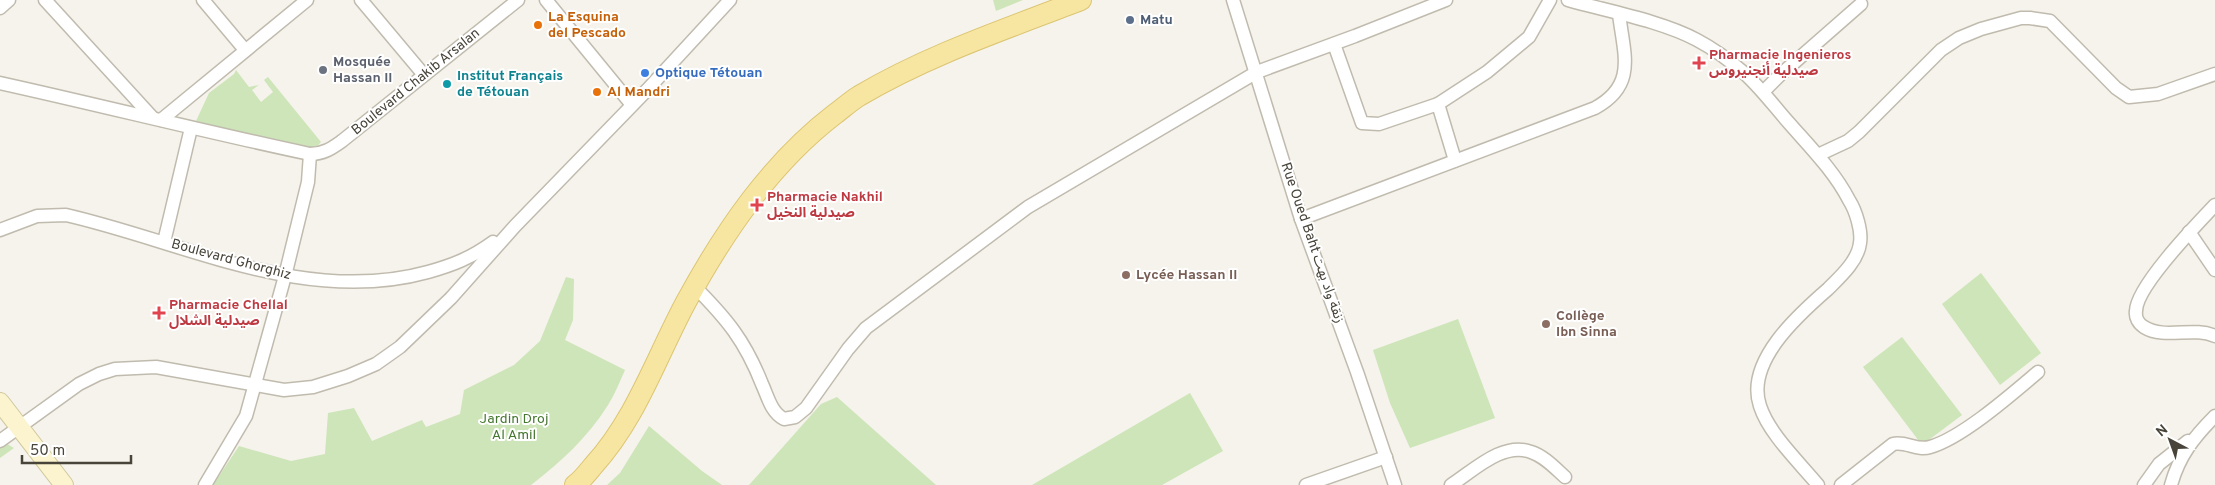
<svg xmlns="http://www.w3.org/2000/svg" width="2215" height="485" font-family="Overpass,'Noto Sans Arabic',sans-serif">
<rect width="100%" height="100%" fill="#f5f3eb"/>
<g fill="#cde5b8">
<polygon points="993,0 1023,0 996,11"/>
<polygon points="236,70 249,87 259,85 252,90 261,102 273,92 264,80 268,77 321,142 313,151 196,121 209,93 234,74"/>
<polygon points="1981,273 2041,353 2000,385 1942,304"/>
<path d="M566,277L574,279L573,320L565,340L625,370C620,381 615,394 608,405C588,437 561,462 531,485H213L239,446L291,461L325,454L328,413L354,408L372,441L422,420L426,427L460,414L464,390L514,365L540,341Z"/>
<polygon points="1458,319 1495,418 1410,448 1390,403 1373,350"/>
<polygon points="1902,337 1962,415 1922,445 1863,367"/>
<polygon points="1190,393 1223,451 1162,485 1032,485"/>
<polygon points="837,397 936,485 749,485 821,404"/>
<polygon points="649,426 702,471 722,485 607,485 620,473"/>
<polygon points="7,444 14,448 0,458 0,448"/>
</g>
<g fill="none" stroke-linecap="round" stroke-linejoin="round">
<g stroke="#c0bbae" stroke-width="15">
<g id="street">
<polyline points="45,0 152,117"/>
<polyline points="203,0 245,50"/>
<polyline points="361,0 424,75"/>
<polyline points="546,0 632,105"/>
<polyline points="1233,0 1301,219 1357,372 1395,485"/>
<path d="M1568,0C1607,11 1662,21 1697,40C1714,49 1729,60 1743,72C1760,87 1774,106 1789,123C1810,147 1834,171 1849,200C1856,211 1862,231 1860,243C1858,261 1840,277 1828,289C1798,315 1745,362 1760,406C1769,434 1800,463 1818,485"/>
<polyline points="0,8 9,0"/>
<polyline points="1334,44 1362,123 1379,124 1438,104 1487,72 1529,37 1550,0"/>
<path d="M0,83C104,106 206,132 310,154C324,154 332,148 342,141L518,0"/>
<polyline points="1763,92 1781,74 1861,4"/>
<polyline points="1438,104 1454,157 1454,161"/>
<polyline points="161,120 307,0"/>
<polyline points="1818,155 1848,141 1859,132 1941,50 1959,38 1981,29 2021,18 2030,18 2050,21 2116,88 2129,97 2158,94 2215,74"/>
<path d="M2215,205C2197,224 2136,287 2136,311C2135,318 2139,324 2144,327C2165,340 2193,326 2215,336"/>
<path d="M1301,219L1595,108C1637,85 1624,55 1619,14"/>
<path d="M0,230L37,216L66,215C184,242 305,306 428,272C453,265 471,258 493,242"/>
<polyline points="2189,232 2215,270"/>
<polyline points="164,242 191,128"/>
<path d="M695,287C727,319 745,341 762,384C768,397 771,412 784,419L795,417L806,408L848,349L866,328L1028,207L1257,72L1355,36L1446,0"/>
<polyline points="0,441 79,384 99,374 115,369 156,367 284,390 313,387 348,376 376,364 400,347 451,298 515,226 647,90 730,0"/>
<polyline points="205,485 246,416 285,276 308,182 310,154"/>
<polyline points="1306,485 1386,457"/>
<path d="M1451,485C1473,471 1503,441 1531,452C1544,456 1555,468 1565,477"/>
<path d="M1841,485L1893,444C1906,441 1917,451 1930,447C1962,438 2012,394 2038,372"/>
<polyline points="2144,485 2159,464 2188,441"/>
<path d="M2171,485C2179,456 2194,437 2215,416"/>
</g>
</g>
<g stroke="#d1c89e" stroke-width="20">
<polyline id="secondary" points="0,402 64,485"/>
</g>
<g stroke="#dcc572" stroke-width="22">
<path id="primary" d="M575,485C582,480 588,472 593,466C636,419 656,358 686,302C724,232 771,163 835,114C843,108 851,101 859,96C928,55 1006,29 1081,0"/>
</g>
<use href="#street" stroke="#fff" stroke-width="12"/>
<use href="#secondary" stroke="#fbf4cf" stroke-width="18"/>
<use href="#primary" stroke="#f7e6a2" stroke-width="20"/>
</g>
<circle fill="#5c6f8a" stroke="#fff" stroke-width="2" cx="1130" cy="20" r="5"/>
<g fill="#e8710a" stroke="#fff" stroke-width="2">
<circle cx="538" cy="25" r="5"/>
<circle cx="597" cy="92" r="5"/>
</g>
<g fill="#e0444e" stroke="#fff" stroke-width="2">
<path d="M1696.5 55.5h5v5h5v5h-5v5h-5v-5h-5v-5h5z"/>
<path d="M754.5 197.5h5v5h5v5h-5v5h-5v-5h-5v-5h5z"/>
<path d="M156.5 305.5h5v5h5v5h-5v5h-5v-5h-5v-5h5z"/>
</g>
<circle fill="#6b7280" stroke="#fff" stroke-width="2" cx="323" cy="70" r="5"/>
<circle fill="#3f7fe0" stroke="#fff" stroke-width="2" cx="645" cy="73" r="5"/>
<circle fill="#0f9aa8" stroke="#fff" stroke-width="2" cx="447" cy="84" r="5"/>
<g fill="#8d6e63" stroke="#fff" stroke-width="2">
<circle cx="1126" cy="275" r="5"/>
<circle cx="1546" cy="324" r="5"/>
</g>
<g text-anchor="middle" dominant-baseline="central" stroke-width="4" stroke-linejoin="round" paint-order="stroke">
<g font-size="14" font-weight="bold" fill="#c56008" stroke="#fff" text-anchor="start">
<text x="548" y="17">La Esquina<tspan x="548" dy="16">del Pescado</tspan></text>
<text x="607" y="92">Al Mandri</text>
</g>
<g font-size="14" font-weight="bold" fill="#4e5e75" stroke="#fff" text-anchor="start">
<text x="1140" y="20">Matu</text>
</g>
<g font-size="14" font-weight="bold" fill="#be3a42" stroke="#fff" text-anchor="start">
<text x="1709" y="55">Pharmacie Ingenieros<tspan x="1709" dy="16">صيدلية أنجنيروس</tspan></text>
<text x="767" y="197">Pharmacie Nakhil<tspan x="767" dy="16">صيدلية النخيل</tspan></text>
<text x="169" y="305">Pharmacie Chellal<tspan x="169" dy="16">صيدلية الشلال</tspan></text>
</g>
<g font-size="14" font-weight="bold" fill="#5b616d" stroke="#fff" text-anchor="start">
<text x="333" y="62">Mosquée<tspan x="333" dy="16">Hassan II</tspan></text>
</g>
<g font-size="14" font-weight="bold" fill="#366cbe" stroke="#fff" text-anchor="start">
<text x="655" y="73">Optique Tétouan</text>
</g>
<g font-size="14" font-weight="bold" fill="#0d838f" stroke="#fff" text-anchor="start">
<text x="457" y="76">Institut Français<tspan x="457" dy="16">de Tétouan</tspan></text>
</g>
<g font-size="14" fill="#48443a" stroke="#fff">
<text transform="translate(416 82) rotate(-39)">Boulevard Chakib Arsalan</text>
<text transform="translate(1312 243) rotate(71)">Rue Oued Baht زنقة واد بهت</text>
<text transform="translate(231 260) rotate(15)">Boulevard Ghorghiz</text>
</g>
<g font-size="14" font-weight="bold" fill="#785e54" stroke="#fff" text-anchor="start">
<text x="1136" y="275">Lycée Hassan II</text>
<text x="1556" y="316">Collège<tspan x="1556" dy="16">Ibn Sinna</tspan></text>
</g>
<g font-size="14" fill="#457730" stroke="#fff">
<text x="514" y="419">Jardin Droj<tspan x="514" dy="16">Al Amil</tspan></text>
</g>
</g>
<g transform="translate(2170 440) rotate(319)" stroke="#ffffff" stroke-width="4" paint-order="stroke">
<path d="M0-4L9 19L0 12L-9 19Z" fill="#48443a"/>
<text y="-8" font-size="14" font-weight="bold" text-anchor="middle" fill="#48443a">N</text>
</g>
<path d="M22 455v8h109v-8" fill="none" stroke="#48443a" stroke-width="2.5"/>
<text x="30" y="455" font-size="15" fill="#48443a" stroke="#ffffff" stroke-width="4" paint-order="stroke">50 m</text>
</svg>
